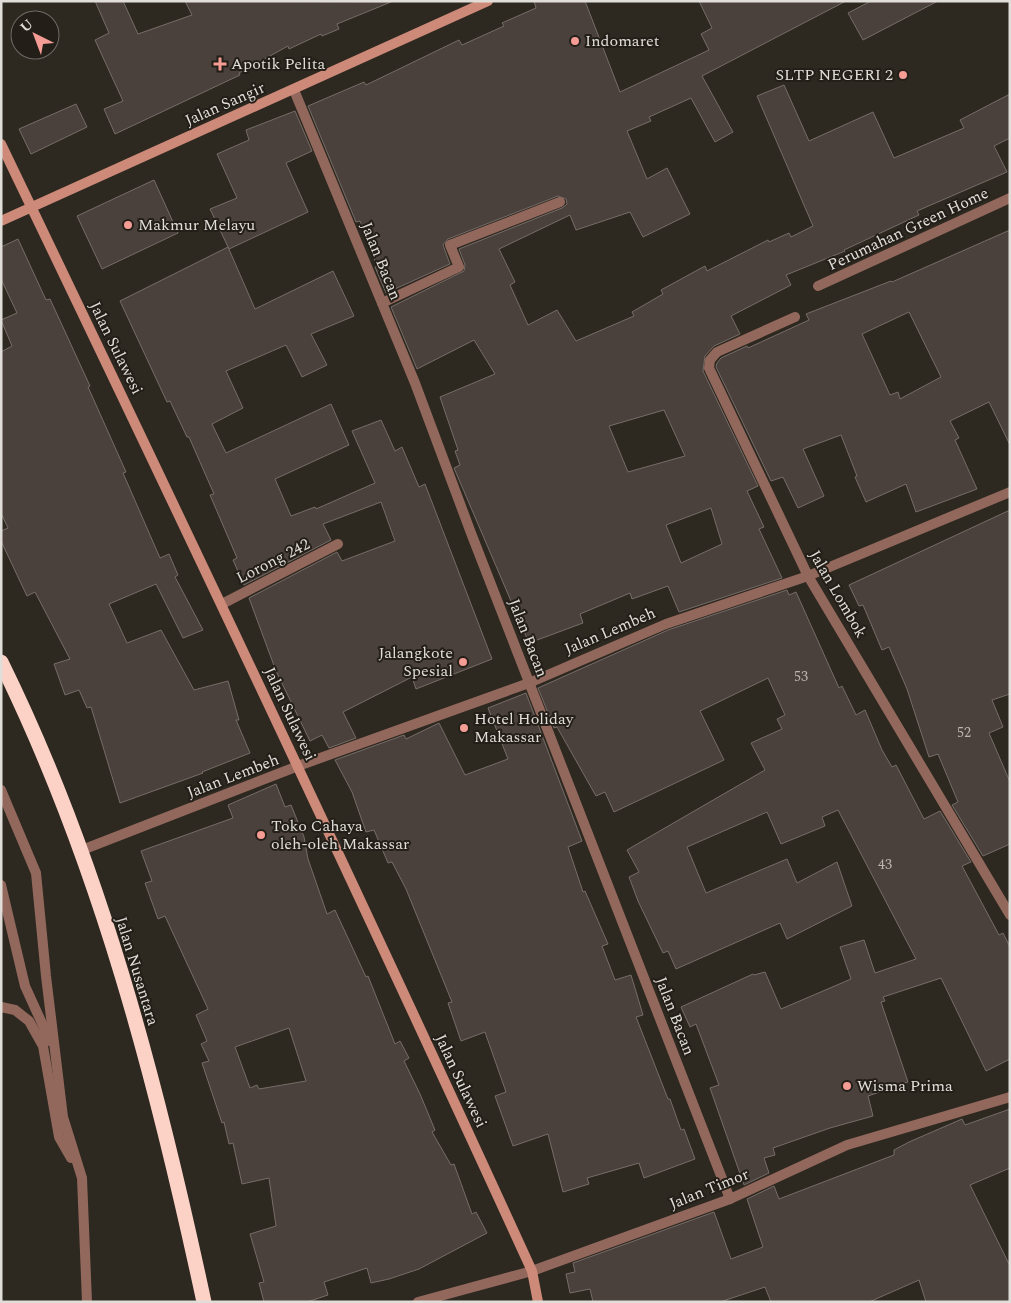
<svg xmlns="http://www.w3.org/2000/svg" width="1011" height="1303" font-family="Spectral,serif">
<rect width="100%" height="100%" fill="#2d2820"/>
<g fill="#4a403c" stroke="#776c68" fill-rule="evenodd">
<polygon points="95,1 123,1 138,34 192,15 185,1 391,2 337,24 339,29 322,36 321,34 289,49 288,46 239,73 240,75 115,134 104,109 123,101 95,40 109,33"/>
<path d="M534,1H585L620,92L709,50L701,34L712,28L699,1H846L702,76L733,132L715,142L691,98L649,117L651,121L627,131L647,179L667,168L690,214L643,237L630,212L576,230L570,215L499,249L515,282L510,285L528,325L557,310L576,341L634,316L632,312L663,294L661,290L705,266L707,271L768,240L769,242L789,233L791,237L813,226L757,96L784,85L809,141L873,112L894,158L964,128L960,120L1010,94V138L994,146L1007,172L917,211L919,215L844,250L845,251L786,275L791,285L731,316L740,334L714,346L705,356L703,371L758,486L747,491L764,527L759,529L782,578L679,612L668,586L632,599L630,593L580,614L583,623L529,643L454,468L460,465L455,451L458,450L440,397L495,374L474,340L417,369L391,307L464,271L465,265L459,249L562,208L567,204L566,199L558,196L448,239L443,245L450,264L386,293L375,267L377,266L360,221L356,222L308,106L364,82L366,85L459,40L462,45L504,26L502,23L536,8ZM664,410L685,456L628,472L609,426ZM711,508L722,544L681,563L666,525Z"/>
<polygon points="871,1 938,1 863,40 848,13"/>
<polygon points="76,104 87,127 31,154 19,129"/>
<polygon points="295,111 312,151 286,163 308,212 229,249 210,209 237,198 217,154 249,140 246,130"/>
<polygon points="154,180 178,233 102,269 77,216"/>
<path d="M1010,230V445L989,402L950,421L959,438L955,440L977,489L916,512L906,484L866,502L855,477L857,476L841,435L803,449L824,496L798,508L783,477L771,481L716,367L717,363L721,358L747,346L748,348L809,320L806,314L891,281L892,282ZM909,312L941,377L900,399L898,392L890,395L862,334Z"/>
<polygon points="18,239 46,300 50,299 90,386 88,387 126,472 123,473 160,558 169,554 178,575 175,577 203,630 183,638 156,584 109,604 127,643 161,630 194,690 228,681 239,720 236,720 250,753 202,772 203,773 120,803 91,707 87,708 79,690 65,695 54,664 70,659 35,592 27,596 1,541 1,531 8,528 1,513 1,352 12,346 1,320 17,313 1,279 1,247"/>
<polygon points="228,247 255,309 333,271 354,316 311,334 327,365 302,377 286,345 226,371 243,408 212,424 226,453 331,404 349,445 275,479 291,516 315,507 316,509 375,483 352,431 381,420 395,451 402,447 419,487 425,484 492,659 416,689 412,677 343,712 356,738 329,748 322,735 310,741 276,671 249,598 337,552 342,561 395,541 381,502 323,524 331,540 244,585 233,560 237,558 210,495 214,494 189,437 187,437 170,401 167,402 120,301"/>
<polygon points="1010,510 1010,694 992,700 1003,727 989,733 1010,782 1010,844 983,856 952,805 958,802 938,754 929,757 907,689 889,647 882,650 863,605 859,606 849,585"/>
<polygon points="787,590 789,595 796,592 839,688 842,686 856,715 865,710 882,750 892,767 896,765 924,819 940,811 971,862 962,866 999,935 1003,933 1010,947 1010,1059 986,1071 941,978 883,997 885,1001 881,1002 908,1082 868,1096 873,1116 830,1128 773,1148 775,1155 764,1158 769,1173 744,1185 710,1088 719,1085 696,1024 690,1027 681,1007 753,974 754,975 765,972 781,1009 851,979 840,947 864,940 875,973 916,959 838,810 822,817 825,826 781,844 767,812 687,847 706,893 787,859 797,883 837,862 852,906 787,939 780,923 676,969 668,951 663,953 638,901 629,877 639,872 627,850 765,770 751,743 782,729 777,719 785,715 768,678 700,711 724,760 614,812 605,792 596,796 557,727 554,728 538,688 668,630"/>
<polygon points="526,693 582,841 568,847 583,892 585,891 608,944 602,946 615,980 631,975 643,1015 636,1017 668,1099 670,1099 681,1130 684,1129 695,1159 644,1178 639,1163 587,1178 589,1184 563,1192 548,1134 513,1146 495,1096 506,1092 485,1032 461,1041 448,1003 452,1002 406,889 392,862 388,863 374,830 366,832 352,792 335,760 404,735 406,739 439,723 465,775 508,759 488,708"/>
<path d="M276,784L285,807L291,805L304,837L308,859L327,914L335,910L366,977L368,976L395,1044L400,1041L409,1058L404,1061L420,1094L435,1130L432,1132L451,1165L454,1164L472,1214L476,1212L487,1233L419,1269L389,1279L371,1283L367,1268L324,1282L328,1295L307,1302H264L259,1283L264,1282L250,1234L276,1226L269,1178L242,1184L233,1143L229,1144L224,1122L222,1123L202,1063L209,1061L201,1044L207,1041L196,1015L208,1009L165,916L158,919L145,883L152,881L141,851L233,818L228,805ZM289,1028L306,1081L259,1089L257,1085L250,1088L235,1047Z"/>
<polygon points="1010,1109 1010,1168 970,1185 1010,1266 1010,1302 926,1302 919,1280 869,1302 771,1302 765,1287 720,1302 593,1302 590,1289 570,1293 566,1274 575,1272 573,1263 714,1212 731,1259 763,1247 747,1199 774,1186 779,1199 894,1155 894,1150 909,1142 962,1119 965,1125"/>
</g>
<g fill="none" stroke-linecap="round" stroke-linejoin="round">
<g stroke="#92685c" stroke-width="10">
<polyline points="1,790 36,873 46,976 63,1117 82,1178 87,1302"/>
<polyline points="1,885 25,986 50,1041"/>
<polyline points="1,1007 15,1010 29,1021 43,1046 59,1137 71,1158"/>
</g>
<g stroke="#92685c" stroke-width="10">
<polyline points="294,90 415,383 471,533 730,1199"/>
<polyline points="818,286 1010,198"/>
<polyline points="382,303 459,267 450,245 560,202"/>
<polyline points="795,317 717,352 710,360 709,368 808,576 1010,915"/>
<polyline points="222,604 338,544"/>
<polyline points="82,850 298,766 529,683 666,624 808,576 1010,492"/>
<polyline points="418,1302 532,1271 730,1199 847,1145 1010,1097"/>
</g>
<g stroke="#ce8a79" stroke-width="10">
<path d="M1,144C181,518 359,893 532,1271L538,1302"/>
<polyline points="1,221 488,1"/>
</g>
<path stroke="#fcd1c6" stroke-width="15" d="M1,662C100,863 157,1083 204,1302"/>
</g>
<g fill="#f59c95" stroke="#231e17" stroke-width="2">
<circle cx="575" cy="41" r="5"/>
<path d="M217.5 56.5h5v5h5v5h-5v5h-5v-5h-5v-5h5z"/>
<circle cx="903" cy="75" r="5"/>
<circle cx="128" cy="225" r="5"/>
<circle cx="463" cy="662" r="5"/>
<circle cx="464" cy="728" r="5"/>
<circle cx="261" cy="835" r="5"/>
<circle cx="847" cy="1086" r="5"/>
</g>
<g text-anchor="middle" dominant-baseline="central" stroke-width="4" stroke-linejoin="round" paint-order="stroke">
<g font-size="14" fill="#bbb6b2">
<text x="801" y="676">53</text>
<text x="964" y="732">52</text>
<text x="885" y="864">43</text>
</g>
<g font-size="16" fill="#e1ded9" stroke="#231e17" text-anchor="start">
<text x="585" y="41">Indomaret</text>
<text x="231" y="64">Apotik Pelita</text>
<text x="893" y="75" text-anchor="end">SLTP NEGERI 2</text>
<text x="138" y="225">Makmur Melayu</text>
<text x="453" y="653" text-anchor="end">Jalangkote<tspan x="453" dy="18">Spesial</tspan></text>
<text x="474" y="719">Hotel Holiday<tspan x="474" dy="18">Makassar</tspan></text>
<text x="271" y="826">Toko Cahaya<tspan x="271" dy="18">oleh-oleh Makassar</tspan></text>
<text x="857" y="1086">Wisma Prima</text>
</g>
<g font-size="16" fill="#e1ded9" stroke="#231e17">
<text transform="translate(225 104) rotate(-24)">Jalan Sangir</text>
<text transform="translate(908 229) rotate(-25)">Perumahan Green Home</text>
<text transform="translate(381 261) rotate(68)">Jalan Bacan</text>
<text transform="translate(116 348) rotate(64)">Jalan Sulawesi</text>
<text transform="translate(273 561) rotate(-27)">Lorong 242</text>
<text transform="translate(838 594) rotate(60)">Jalan Lombok</text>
<text transform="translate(610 631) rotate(-23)">Jalan Lembeh</text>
<text transform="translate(528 638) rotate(69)">Jalan Bacan</text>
<text transform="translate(290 714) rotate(65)">Jalan Sulawesi</text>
<text transform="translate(233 776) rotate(-21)">Jalan Lembeh</text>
<text transform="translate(137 971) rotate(73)">Jalan Nusantara</text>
<text transform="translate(675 1016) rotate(69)">Jalan Bacan</text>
<text transform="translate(461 1081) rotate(65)">Jalan Sulawesi</text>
<text transform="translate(709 1189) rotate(-22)">Jalan Timor</text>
</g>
</g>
<rect width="1011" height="1303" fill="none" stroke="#e1ded9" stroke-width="5"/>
<g transform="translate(35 35) rotate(318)"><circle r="24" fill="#231e17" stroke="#6f6b65"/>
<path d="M0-4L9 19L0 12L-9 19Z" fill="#f59c95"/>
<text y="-8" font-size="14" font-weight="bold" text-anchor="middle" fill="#e1ded9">U</text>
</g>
</svg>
